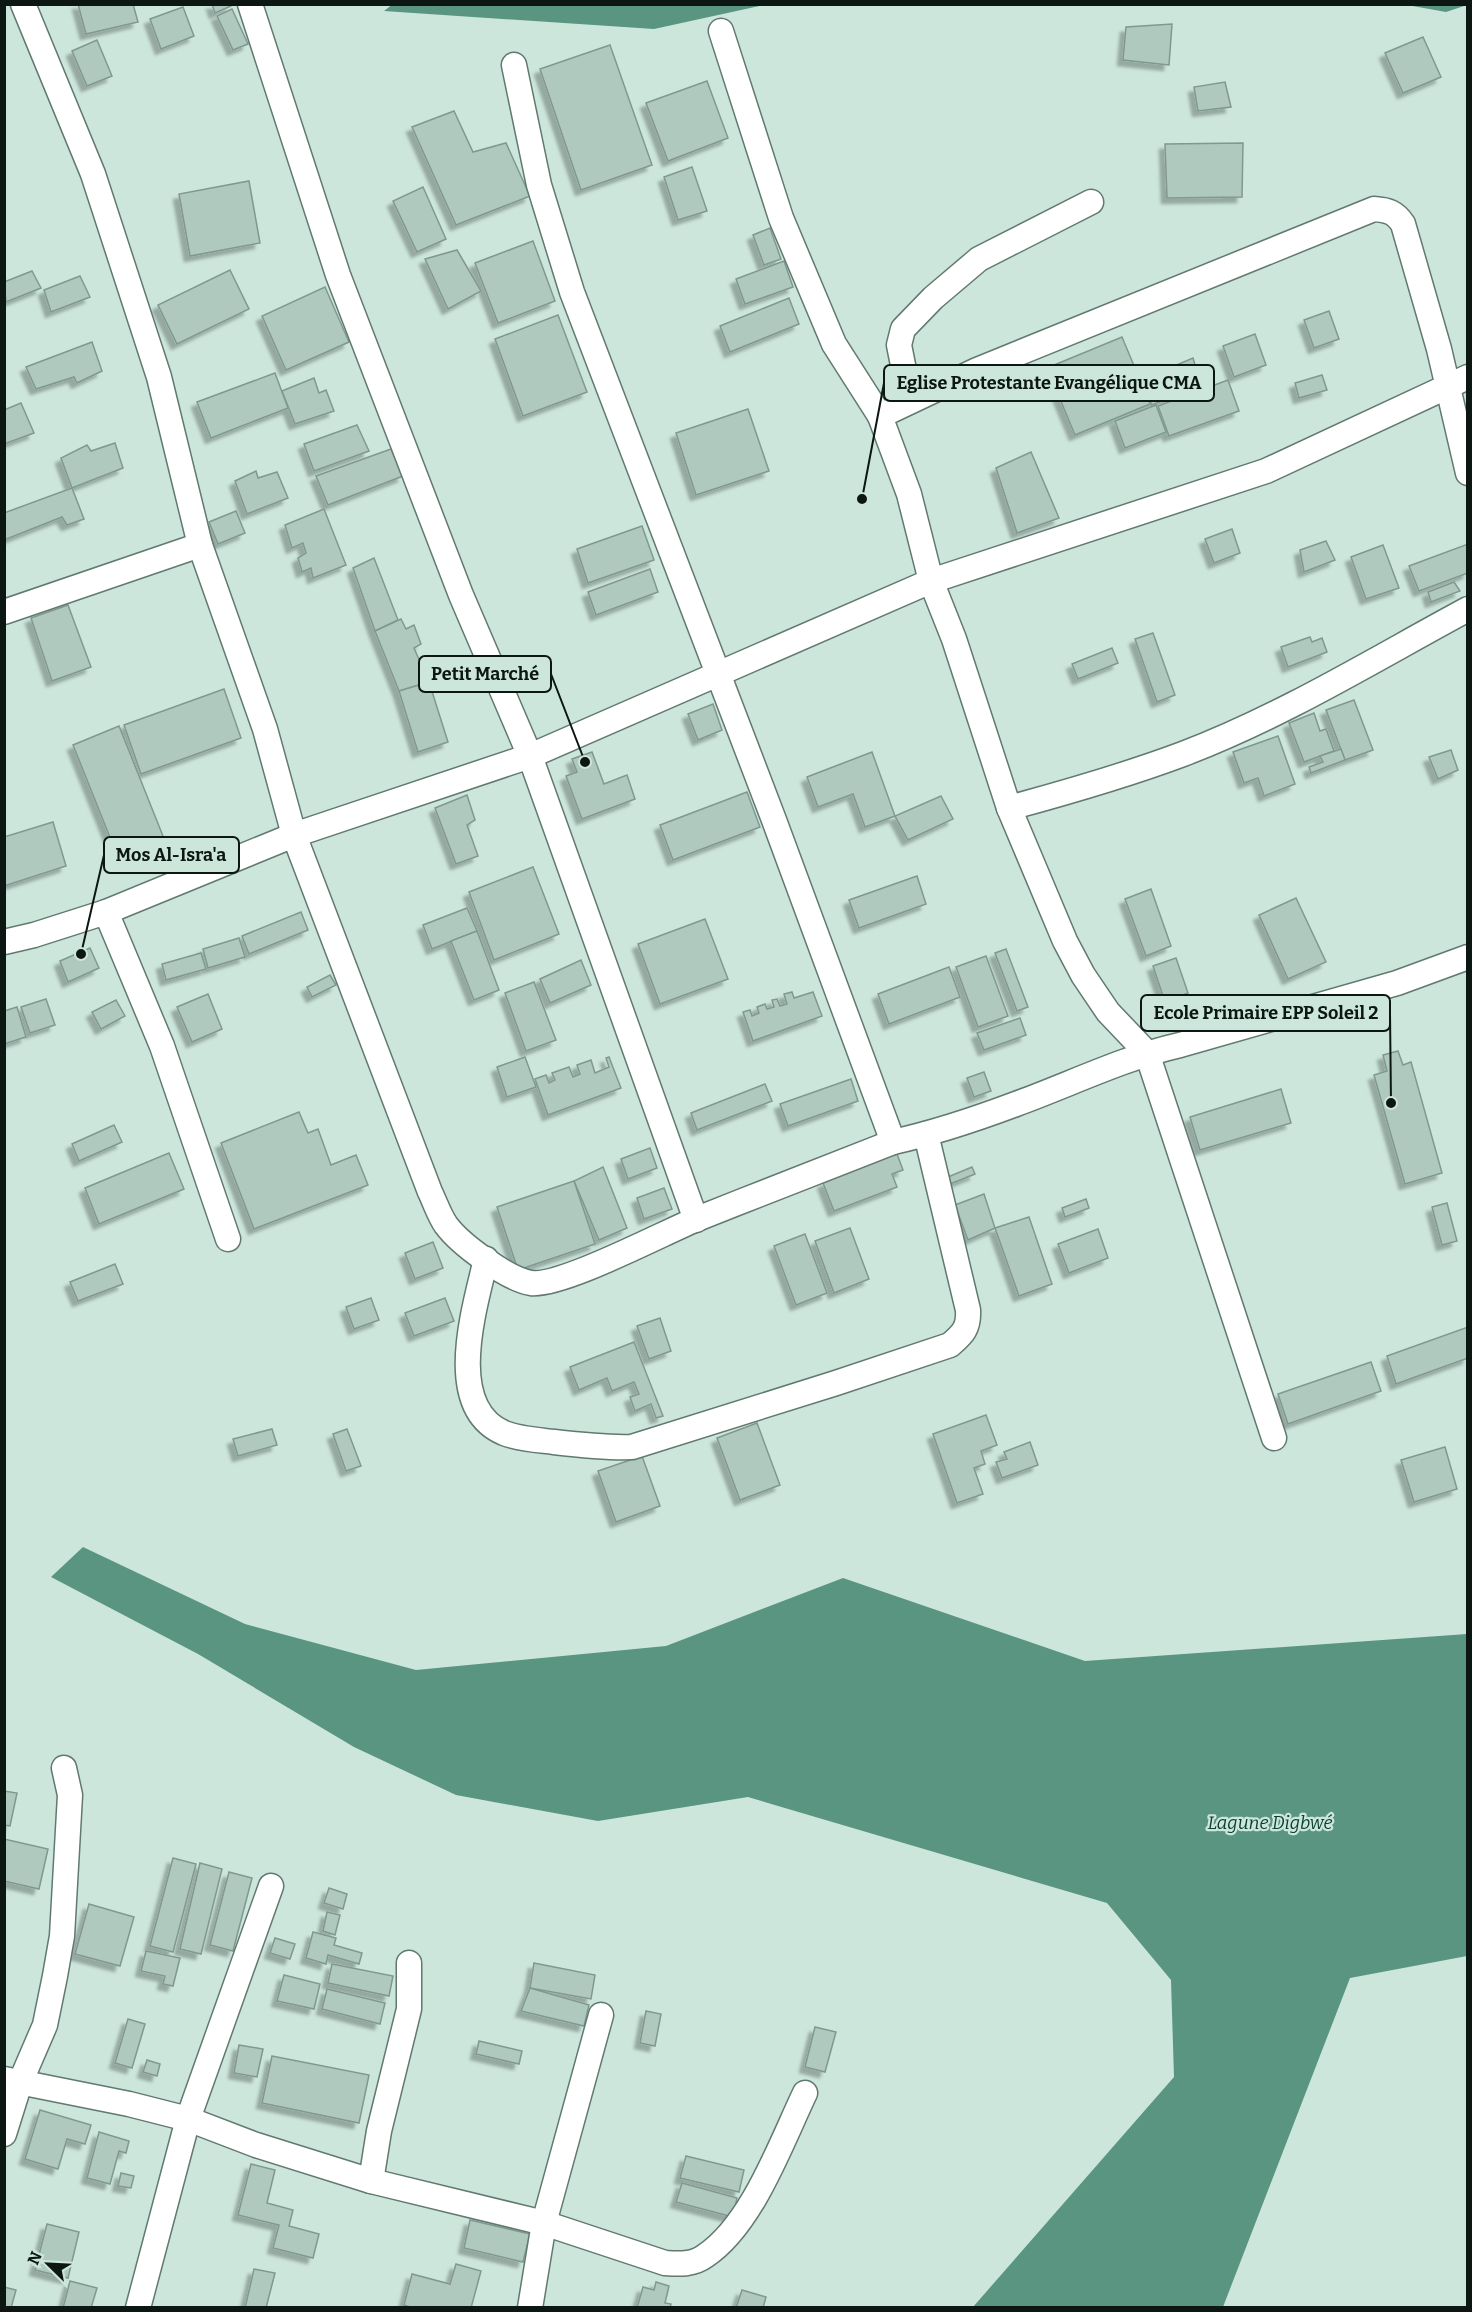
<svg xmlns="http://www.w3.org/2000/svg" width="1472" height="2312" font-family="Bitter,serif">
<defs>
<filter id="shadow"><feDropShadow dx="-5.5" dy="5.5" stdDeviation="1.5" flood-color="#0004"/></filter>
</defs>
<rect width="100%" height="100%" fill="#cce6dc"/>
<g fill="#599580">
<polygon points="393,4 764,4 764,5 654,29 384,11"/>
<polygon points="1407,5 1467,5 1446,12"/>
<polygon points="83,1547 245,1624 416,1670 666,1646 843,1578 1085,1661 1467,1634 1467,1956 1350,1978 1223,2307 973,2307 1174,2077 1171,1980 1107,1903 748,1797 598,1821 456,1795 354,1747 198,1654 51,1577"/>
</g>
<g fill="#afc9bf" stroke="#809990" stroke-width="1.5" filter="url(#shadow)">
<polygon points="78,4 133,4 138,22 86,34"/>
<polygon points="212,4 231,4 231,6 215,13"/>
<polygon points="183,7 194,36 161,49 150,19"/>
<polygon points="232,9 248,44 233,50 217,16"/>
<polygon points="1172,24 1169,65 1123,60 1126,27"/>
<polygon points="1423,37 1441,77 1403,93 1385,53"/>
<polygon points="97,40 112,76 87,86 72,51"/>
<polygon points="610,45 652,165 581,190 540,69"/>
<polygon points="707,81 728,138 668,161 646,103"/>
<polygon points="1225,82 1231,107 1198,111 1194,87"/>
<polygon points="454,111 473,152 506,143 530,196 456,225 412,127"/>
<polygon points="1243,143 1242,197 1167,198 1165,144"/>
<polygon points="692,167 707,211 678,220 664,177"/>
<polygon points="249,181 260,243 190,256 179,194"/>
<polygon points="423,187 446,239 417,252 393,201"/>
<polygon points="770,228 781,259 764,265 753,235"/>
<polygon points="533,241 555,301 498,323 475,263"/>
<polygon points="457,250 481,291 448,309 425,259"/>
<polygon points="784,261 793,287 745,304 736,279"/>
<polygon points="230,270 249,309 177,344 158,305"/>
<polygon points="32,271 41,288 6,302 4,282"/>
<polygon points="80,276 90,297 51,312 44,290"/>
<polygon points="325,287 349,342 286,370 262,316"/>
<polygon points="789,298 799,324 730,352 720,326"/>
<polygon points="1329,311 1339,339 1314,348 1304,320"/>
<polygon points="558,315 587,392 523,416 495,339"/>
<polygon points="1255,334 1266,365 1234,377 1223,346"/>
<polygon points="1122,337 1150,404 1075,435 1047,368"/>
<polygon points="92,342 102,371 77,383 74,377 36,389 26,367"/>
<polygon points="1193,358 1201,385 1152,405 1141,380"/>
<polygon points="275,373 288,408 211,438 197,402"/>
<polygon points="1322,375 1327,390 1299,398 1295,383"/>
<polygon points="314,378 319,393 326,390 334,411 295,424 282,391"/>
<polygon points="1228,380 1239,411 1169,436 1158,406"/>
<polygon points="21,403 34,433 4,444 4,410"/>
<polygon points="1156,405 1166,432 1125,448 1115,421"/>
<polygon points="748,409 769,471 696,495 676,433"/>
<polygon points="357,425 369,451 314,471 304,444"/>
<polygon points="115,443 123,468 72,488 61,458 87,445 91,451"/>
<polygon points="391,449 403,476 328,505 316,476"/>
<polygon points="1031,452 1059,518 1017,533 996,468"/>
<polygon points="256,471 258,478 277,472 288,498 247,514 235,481"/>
<polygon points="72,488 84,519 67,525 62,517 4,540 4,513"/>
<polygon points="324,509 346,565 313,578 311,568 302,572 298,558 306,553 303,543 292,548 285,525"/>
<polygon points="236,511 245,533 218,544 209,522"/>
<polygon points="642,526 654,560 588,583 577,549"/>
<polygon points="1232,529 1240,553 1214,563 1205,539"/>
<polygon points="1326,541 1335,560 1304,572 1300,550"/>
<polygon points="1468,544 1468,573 1419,591 1409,566"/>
<polygon points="1383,545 1399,588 1366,599 1351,557"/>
<polygon points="374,558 398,620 375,631 353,568"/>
<polygon points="650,569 658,592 596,615 588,592"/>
<polygon points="1454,582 1460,591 1431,602 1428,592"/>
<polygon points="68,605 91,667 52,681 31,618"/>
<polygon points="401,619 406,629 414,625 421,644 414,648 429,682 399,691 375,631"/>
<polygon points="1153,633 1175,695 1157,702 1135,639"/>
<polygon points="1310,637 1312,642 1322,638 1327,652 1288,667 1281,647"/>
<polygon points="1112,648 1118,663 1078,679 1072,664"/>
<polygon points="429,682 448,742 418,752 399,691"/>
<polygon points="224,689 241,738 141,774 124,725"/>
<polygon points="1354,700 1373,750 1345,760 1326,710"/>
<polygon points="713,704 722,730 698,740 688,714"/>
<polygon points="1314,713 1320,731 1326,729 1334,751 1304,762 1289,723"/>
<polygon points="119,726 165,841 119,860 73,745"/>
<polygon points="1278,736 1295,784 1264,796 1258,778 1244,783 1233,752"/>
<polygon points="1341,749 1345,760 1311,773 1309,767 1323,762 1320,756"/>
<polygon points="1451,750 1458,770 1438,779 1429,757"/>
<polygon points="592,752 604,784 627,775 635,799 582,819 566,776 577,772 572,759"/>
<polygon points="872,752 895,816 865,827 853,794 818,807 807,777"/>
<polygon points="747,792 760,827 673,860 660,825"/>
<polygon points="467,795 475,820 467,825 478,856 456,864 435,808"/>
<polygon points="941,796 953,819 908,840 895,816"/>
<polygon points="53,822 66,866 4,886 4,837"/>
<polygon points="533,867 559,934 494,960 469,892"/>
<polygon points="917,876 926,904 859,928 849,900"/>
<polygon points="1151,889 1171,946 1146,956 1125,899"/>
<polygon points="1296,898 1326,962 1288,979 1259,915"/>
<polygon points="467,908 477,931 432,949 423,925"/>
<polygon points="301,912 308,930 249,954 242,936"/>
<polygon points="705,919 728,979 660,1004 638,944"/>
<polygon points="477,931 499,990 474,1000 451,941"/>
<polygon points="239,938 245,957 208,968 203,949"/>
<polygon points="90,948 99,968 68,982 60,961"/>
<polygon points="1006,949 1028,1007 1017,1011 995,953"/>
<polygon points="201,953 206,969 166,980 162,964"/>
<polygon points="986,956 1008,1016 978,1027 956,967"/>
<polygon points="1176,958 1188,993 1165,1002 1153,966"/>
<polygon points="581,960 591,985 550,1003 540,979"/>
<polygon points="949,967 960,997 889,1024 878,994"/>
<polygon points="330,975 336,985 312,997 307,987"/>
<polygon points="534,982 556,1040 526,1051 505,993"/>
<polygon points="792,992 794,998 813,992 822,1016 753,1041 743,1012 750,1010 752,1016 759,1013 757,1007 765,1004 767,1009 774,1007 772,1000 777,999 780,1006 787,1004 784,994"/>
<polygon points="208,994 222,1029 192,1042 177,1007"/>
<polygon points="46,999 55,1025 30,1033 21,1007"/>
<polygon points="116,1000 125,1016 101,1029 92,1012"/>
<polygon points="17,1007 26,1037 4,1044 4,1011"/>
<polygon points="1020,1018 1026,1035 984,1050 977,1033"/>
<polygon points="1398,1051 1403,1065 1411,1062 1442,1173 1405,1184 1374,1075 1387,1071 1383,1055"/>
<polygon points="525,1057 536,1087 507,1097 497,1067"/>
<polygon points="609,1057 621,1088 548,1115 535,1079 546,1075 549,1083 555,1080 552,1073 569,1067 573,1077 580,1074 577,1065 591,1060 595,1073 609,1067 606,1058"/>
<polygon points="984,1072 991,1091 974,1097 967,1078"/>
<polygon points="851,1079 858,1101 788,1126 780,1104"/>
<polygon points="765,1084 772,1101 697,1130 691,1113"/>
<polygon points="1281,1089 1291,1123 1200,1150 1190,1117"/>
<polygon points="299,1112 308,1133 318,1129 331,1165 356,1155 368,1185 254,1229 221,1143"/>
<polygon points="114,1125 122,1142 79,1161 72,1144"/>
<polygon points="650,1148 657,1168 628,1179 621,1159"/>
<polygon points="169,1153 184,1189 99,1224 85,1188"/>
<polygon points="897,1154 903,1170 892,1174 897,1187 834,1211 823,1183"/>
<polygon points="603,1167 627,1228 599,1240 574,1181"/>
<polygon points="972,1167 975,1174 950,1184 948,1177"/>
<polygon points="574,1181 595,1244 518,1270 497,1207"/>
<polygon points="664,1188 672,1209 644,1219 637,1198"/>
<polygon points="984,1194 995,1228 968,1240 955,1205"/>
<polygon points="1086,1199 1089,1208 1065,1217 1062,1208"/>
<polygon points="1447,1203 1457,1241 1442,1245 1432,1207"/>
<polygon points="1029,1217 1052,1284 1019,1296 995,1228"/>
<polygon points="850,1228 869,1279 834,1293 815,1241"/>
<polygon points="1098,1229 1108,1258 1069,1273 1058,1244"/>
<polygon points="805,1234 827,1293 796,1305 774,1246"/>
<polygon points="433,1242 443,1268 415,1279 405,1253"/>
<polygon points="115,1264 123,1284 78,1301 70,1282"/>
<polygon points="371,1298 379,1320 354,1329 346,1307"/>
<polygon points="445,1298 454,1321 414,1336 405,1313"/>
<polygon points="660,1318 671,1351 649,1359 637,1326"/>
<polygon points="1468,1327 1468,1358 1396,1384 1387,1356"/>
<polygon points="634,1342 663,1416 656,1418 651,1404 635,1411 630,1397 639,1394 634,1382 612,1391 607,1378 579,1390 570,1367"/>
<polygon points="1371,1362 1381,1391 1288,1424 1278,1394"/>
<polygon points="986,1415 997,1445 981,1451 985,1464 974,1468 983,1494 957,1503 933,1434"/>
<polygon points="757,1423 780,1485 740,1500 717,1438"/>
<polygon points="272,1429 277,1445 238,1456 233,1439"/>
<polygon points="347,1429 361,1466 346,1471 333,1434"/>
<polygon points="1030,1442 1038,1465 1002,1478 996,1462 1007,1459 1004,1452"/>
<polygon points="1445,1447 1457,1489 1414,1502 1401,1460"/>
<polygon points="642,1456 660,1506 616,1522 598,1471"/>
<polygon points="4,1791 17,1793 10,1826 4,1825"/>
<polygon points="4,1839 48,1849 39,1889 4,1881"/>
<polygon points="173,1858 196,1864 173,1952 150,1946"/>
<polygon points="200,1863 222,1869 201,1954 180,1949"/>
<polygon points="229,1872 252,1878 233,1951 210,1945"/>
<polygon points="329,1888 347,1894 343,1909 324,1903"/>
<polygon points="89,1904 134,1917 120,1966 75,1954"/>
<polygon points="327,1912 340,1915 335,1935 323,1931"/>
<polygon points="313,1932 336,1938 334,1945 362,1953 359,1964 328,1955 326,1964 306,1958"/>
<polygon points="275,1938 295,1944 290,1959 270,1953"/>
<polygon points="146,1951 180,1958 173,1986 163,1984 165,1976 141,1971"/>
<polygon points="534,1963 595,1975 591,1999 530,1988"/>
<polygon points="332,1964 393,1976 389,1996 328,1983"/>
<polygon points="284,1975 320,1984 314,2009 277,2001"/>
<polygon points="530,1988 589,2005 584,2026 521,2011"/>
<polygon points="327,1989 385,2003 380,2024 322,2009"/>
<polygon points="646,2011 661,2014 655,2046 640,2043"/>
<polygon points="128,2019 145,2024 132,2068 115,2063"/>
<polygon points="815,2027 836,2032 825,2072 805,2067"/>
<polygon points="479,2041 522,2051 519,2064 476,2054"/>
<polygon points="239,2045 263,2049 257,2077 234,2073"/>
<polygon points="272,2056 369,2075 359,2123 262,2103"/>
<polygon points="147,2060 160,2064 157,2076 143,2072"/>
<polygon points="40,2110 91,2125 85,2144 67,2139 58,2169 25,2159"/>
<polygon points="99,2132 129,2141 126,2153 119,2151 110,2184 87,2178"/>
<polygon points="686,2156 744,2170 739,2192 680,2178"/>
<polygon points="251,2164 275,2170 267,2203 293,2210 289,2226 319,2234 313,2258 273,2248 279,2225 238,2215"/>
<polygon points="121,2173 134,2176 131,2188 118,2186"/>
<polygon points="682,2183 737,2198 733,2217 676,2202"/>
<polygon points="470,2220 530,2234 523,2262 464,2248"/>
<polygon points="47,2224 79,2232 68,2278 35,2270"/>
<polygon points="456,2264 481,2271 471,2308 413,2308 404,2305 412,2274 450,2284"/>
<polygon points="254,2269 275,2273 266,2308 245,2308"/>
<polygon points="70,2281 97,2288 91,2308 63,2308"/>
<polygon points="656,2282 669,2286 665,2303 671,2304 670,2308 637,2308 643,2287 654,2290"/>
<polygon points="4,2287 16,2290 11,2308 4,2308"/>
<polygon points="742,2290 766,2297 763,2308 736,2308"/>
</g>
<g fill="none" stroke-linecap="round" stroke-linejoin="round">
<g stroke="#617970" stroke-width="27">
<g id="minor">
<polyline points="23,4 93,174 159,377 200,545 265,729 294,835 530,756 931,581 1266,471 1468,377"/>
<polyline points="250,4 338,275 461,595 530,756 696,1220"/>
<polyline points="721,31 781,218 834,344 880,416"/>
<polyline points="514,65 539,185 572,292 774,820 893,1142"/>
<polyline points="910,400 899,345 903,329 933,298 979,259 1091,202"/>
<polyline points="4,612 200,545"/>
<path d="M1009,808C1068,792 1127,775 1183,754C1283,716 1375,659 1468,609"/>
<path d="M106,912L294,835L430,1192C435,1202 439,1215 446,1225C460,1244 507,1279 531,1283C561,1287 663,1233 697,1219C762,1193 827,1168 893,1142C934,1133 976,1119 1016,1104C1071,1084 1123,1058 1180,1045L1397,983L1468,957"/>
<polyline points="4,942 34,935 106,912 162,1046 228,1239"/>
<path d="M486,1259C475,1307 443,1407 504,1433C519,1439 538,1440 554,1442C580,1445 606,1448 632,1447L836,1383L950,1345C963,1334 969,1328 968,1310L926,1134"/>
<path d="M1274,1438L1147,1053L1108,1012L1083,975L1065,941L1009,808L954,639L931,581L909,494L880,416L977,370L1374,209C1388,210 1395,212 1403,224L1439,349L1468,473"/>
<path d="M4,2079L129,2104L188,2119L256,2145L371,2181L544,2223L665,2263C679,2264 693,2265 705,2256C752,2225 781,2143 805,2093"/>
<polyline points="4,2134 20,2083 45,2025 55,1976 62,1936 70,1795 64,1768"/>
<polyline points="371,2181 379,2131 409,2009 409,1963"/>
<polyline points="138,2308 188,2119 271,1886"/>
<polyline points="530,2308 544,2223 601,2015"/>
</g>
</g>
<use href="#minor" stroke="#fff" stroke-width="24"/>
</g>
<g text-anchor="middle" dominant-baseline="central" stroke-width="4.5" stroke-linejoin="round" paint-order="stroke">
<g font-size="18" font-style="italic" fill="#0b4032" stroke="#cce6dc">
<text x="1270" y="1823">Lagune Digbwé</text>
</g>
</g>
<path fill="none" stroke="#0c1612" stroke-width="2" d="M862 499L884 383M585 762L551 674M81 954L104 855M1391 1103L1390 1013"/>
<g fill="#0c1612" stroke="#cce6dc" stroke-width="2">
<circle cx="862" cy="499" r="6"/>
<circle cx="585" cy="762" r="6"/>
<circle cx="81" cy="954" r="6"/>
<circle cx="1391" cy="1103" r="6"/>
</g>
<g fill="#cce6dc" stroke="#0c1612" stroke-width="2">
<rect x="884" y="365" width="330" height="36" rx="6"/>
<rect x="419" y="656" width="132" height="36" rx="6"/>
<rect x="104" y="837" width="135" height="36" rx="6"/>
<rect x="1141" y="995" width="249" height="36" rx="6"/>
</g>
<g font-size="18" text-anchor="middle" font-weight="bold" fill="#0c1612">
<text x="1049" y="389">Eglise Protestante Evangélique CMA</text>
<text x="485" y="680">Petit Marché</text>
<text x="171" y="861">Mos Al-Isra'a</text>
<text x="1266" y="1019">Ecole Primaire EPP Soleil 2</text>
</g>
<rect width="1472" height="2312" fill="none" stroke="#0c1612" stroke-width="12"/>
<g transform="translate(48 2264) rotate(294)" stroke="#cce6dc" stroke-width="4.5" paint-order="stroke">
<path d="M0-4.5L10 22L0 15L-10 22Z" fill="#0c1612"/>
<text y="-9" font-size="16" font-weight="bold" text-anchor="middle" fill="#0c1612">N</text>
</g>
</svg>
